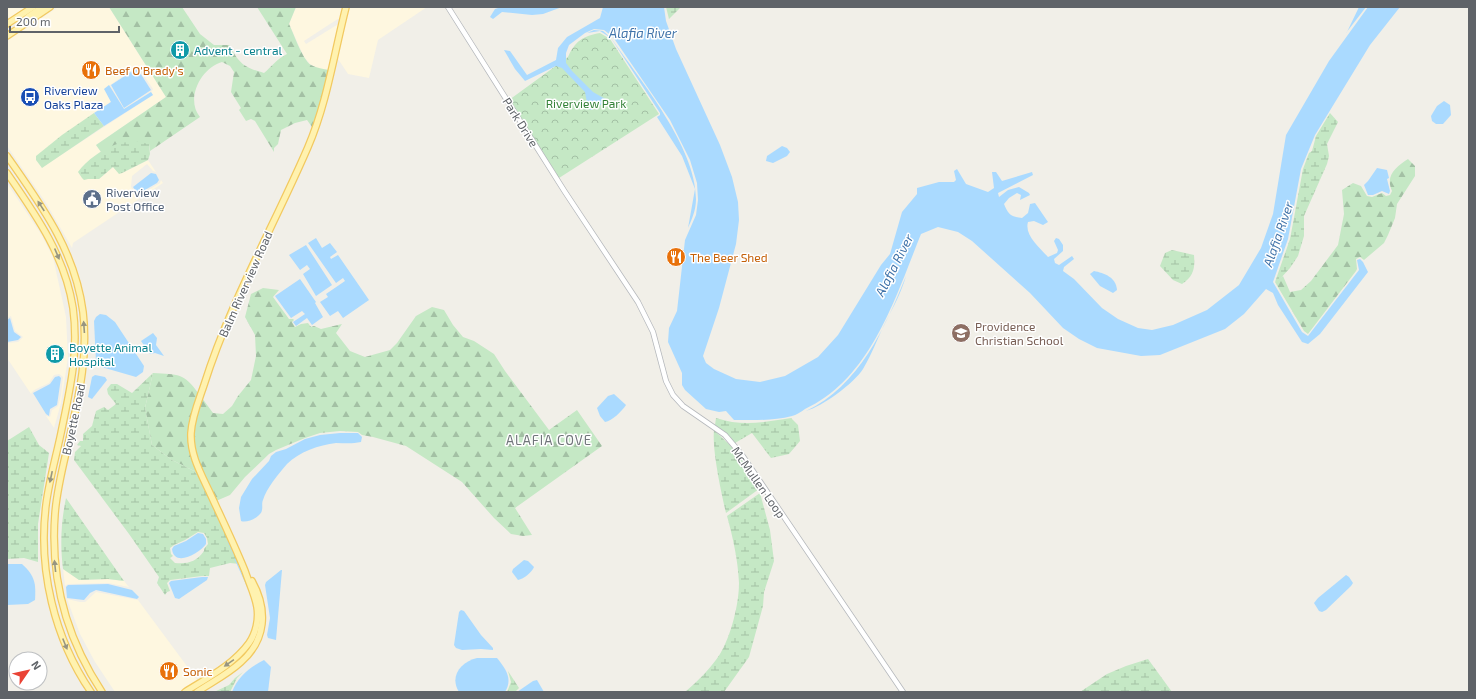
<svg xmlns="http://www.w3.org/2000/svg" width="1476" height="699" font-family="'Exo 2',sans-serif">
<defs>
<pattern id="forest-firs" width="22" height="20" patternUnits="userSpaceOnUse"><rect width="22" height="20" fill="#c5e8c5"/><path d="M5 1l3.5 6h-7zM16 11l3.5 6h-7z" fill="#a3c0a4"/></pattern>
<pattern id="wetland-marsh" width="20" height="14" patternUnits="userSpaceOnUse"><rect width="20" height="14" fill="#c5e8c5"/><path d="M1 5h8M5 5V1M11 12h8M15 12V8" fill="none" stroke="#a3c0a4"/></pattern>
<pattern id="park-crowns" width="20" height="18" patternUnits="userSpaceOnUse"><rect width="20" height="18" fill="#c5e8c5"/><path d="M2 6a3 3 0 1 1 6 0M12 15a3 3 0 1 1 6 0" fill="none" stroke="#a3c0a4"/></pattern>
</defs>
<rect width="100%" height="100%" fill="#f1efe8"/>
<g fill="#fef7e0" fill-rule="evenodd">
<polygon points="7,7 26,7 7,20"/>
<path d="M58,7H109L166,97L96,145L101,152L82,167L88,179H99L113,167L122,173L148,160L156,172L153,171L147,164L132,176L131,187L138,196L160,183L161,180L163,183L73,243L72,248L46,203L7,146V41ZM135,67H138L153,89L151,92L153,95L41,168L111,101L105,89Z"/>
<polygon points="296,7 344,7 341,19 338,19 330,24 304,41 306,44 340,23 329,70 319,69 310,64 304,57 289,24"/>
<polygon points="348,7 427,7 378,40 369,78 348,74 336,56"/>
<polygon points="7,183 41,234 53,257 66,317 68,358 61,403 54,428 46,416 50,417 52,410 58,406 61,395 63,377 59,374 54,375 49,383 36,389 32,392 31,394 7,358 7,343 18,342 23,337 15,331 11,316 7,318"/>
<polygon points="63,569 79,580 108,579 124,581 129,587 108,583 68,584 65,586"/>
<polygon points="96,592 138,600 198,681 182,692 115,692 95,662 80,634 67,599 80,602 85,602"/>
</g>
<g fill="url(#forest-firs)">
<path d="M109,7H182L200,34L214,45H229C240,64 243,67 264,73C272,66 277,59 287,54L257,7H296L289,24C294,34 302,59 311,65C317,68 323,69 329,70L323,96L314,126L312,127L307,120L295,123L281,130L278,144L274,148V152L255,121L251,119L246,121L239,110L241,108L231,92L234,72L230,66L222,62C201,68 185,99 200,117L150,151L149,144L101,152L96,145L166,97Z"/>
<path d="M1408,159L1415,166V176L1397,204L1395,218L1388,235L1384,243L1364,260L1360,257L1356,259L1357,269L1356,271L1308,334L1304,331L1275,282L1283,276L1290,292L1301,290L1311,281L1338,245L1344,214L1342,190L1353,183L1361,186L1367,196L1372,197L1382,193L1386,196L1390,195L1392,191C1385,175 1396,167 1408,159Z"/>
<path d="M263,288L279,290L273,297L289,319H293L294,320L292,322L295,327L301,324L308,323L311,327L314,326L321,329L342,324L336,333L350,351L365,357L390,350L397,343L416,316L432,307L444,310L453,325L463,337L474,341L494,354L505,371L549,430L577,410L602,446L515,508L532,535L523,536L511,534L494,518L462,482L406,446L373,437L362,435L358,432L340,431L320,433L305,438L276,450L269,454L245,477L230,495L216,501C206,479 193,458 193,434C193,422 198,410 202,398L213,413L223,414L232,406L238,396L251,380L256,356L255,335L245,317L251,294Z"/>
<path d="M153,373C179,375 183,372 199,394L189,433L202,481L194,471L172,460L152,445L145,408Z"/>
</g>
<g fill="url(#wetland-marsh)" fill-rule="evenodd">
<polygon points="666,7 681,7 669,19"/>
<polygon points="94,113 104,126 42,168 36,160 36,156 62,135"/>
<polygon points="1330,113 1338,122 1327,144 1329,156 1327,164 1304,216 1304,236 1298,256 1290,268 1280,279 1275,282 1290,239 1303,169 1309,153 1312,151 1316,136"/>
<path d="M136,141L149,144L150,154L148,160L122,173L119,174L113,167L99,179H88L84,180L82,178L78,172C86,161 103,148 117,144C123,142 130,142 136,141Z"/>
<path d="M1172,250L1194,255C1195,268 1194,276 1182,284L1173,280L1160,266L1165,253Z"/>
<path d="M153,373L145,408L152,445L172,460L194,471L202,481L240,564L230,563L210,568L209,576H202L170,580L167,583L170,591L167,592L165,595L157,583L159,577L129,534L74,460L75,452L81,446L77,445L80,441H83V434L92,426L96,411L104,407L108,410L116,404L108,394L107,389L111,384H117L132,393ZM198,532L204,533L207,538L208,544L204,549V551C196,562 188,564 175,563L170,558L173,556L171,554L170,548L174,545L185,540Z"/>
<path d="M716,418C743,427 764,422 791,418L798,425L800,441L789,454L771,458L752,433L735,443L715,425Z"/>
<polygon points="29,427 39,445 49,453 38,524 38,562 24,558 7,559 7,441"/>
<path d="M714,430L734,449L759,483V489L726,513C721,492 712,450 714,430Z"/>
<path d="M760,493L770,530L774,561L764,592L763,606L749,657L724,692H685C698,681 711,668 720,654C731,636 739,604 739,583C738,560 733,538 727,516Z"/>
<path d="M66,498L124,581L108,579L79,580L63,569C60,545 61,522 66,498Z"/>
<polygon points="1148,659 1172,692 1080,692 1107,674 1126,666"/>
<polygon points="508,671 519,688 515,692 507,692 511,682"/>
<polygon points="243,672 237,678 230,692 214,692 229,685 235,678"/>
</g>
<path fill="url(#park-crowns)" d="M600,33L610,39L659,114L559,178L509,100L568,57C575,41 583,36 600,33Z"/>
<g fill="#aadaff">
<polygon points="501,7 519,8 562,7 543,14 532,15 502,12 493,19 490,17 495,9"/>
<path d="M603,7H664L666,21L676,49L720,145L732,177L738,202L739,220L736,244L719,308L703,356L706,363L714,369L736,379L760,382L785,376L818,357L838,335L881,265L890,254L902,212L917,194V188L939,182H954L956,180L954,171L957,169L966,184L988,192L994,188L992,172H996L1002,181L1032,172L1033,175L998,193L999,197L1008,190L1019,187L1029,193L1030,195L1020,200L1021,195L1017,193L1009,198L1004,204C1008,214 1011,217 1022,218L1028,213L1030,204L1035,203L1048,222L1043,225L1034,221L1028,222C1024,235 1040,248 1048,257L1057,253L1058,250L1054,241L1056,238L1059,239L1063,245V251L1054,259L1055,263L1059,265L1072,256L1074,259L1064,267L1063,271L1074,279L1102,308L1118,319L1138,328L1152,330L1173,325L1207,310L1239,285L1261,248L1273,214L1286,135L1329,61L1368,7H1400L1370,45L1315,135L1301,169L1288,239L1273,282L1302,332L1308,336L1359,270L1357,260L1360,259L1363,262L1368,272L1320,334L1308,344L1302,342L1278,305L1273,293L1266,289L1244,314L1225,329L1160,355L1141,356L1097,348L1079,339L1063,328L1030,293L972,241L958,232L938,227L921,234C896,296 871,379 805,409C801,412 796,415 792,416C773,421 753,420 734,420L726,411L719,412L706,409L685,390L682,385V373L668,342L669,328L677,311L685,240L696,215L698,200L697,183L690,160L670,120L613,37L604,30L594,29L585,33L569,45L566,53V63L572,71L593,92L607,100L604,103L591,110L588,108L585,92L562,68L556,66L525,81L515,69L504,50L510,51L527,75L556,60L558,48L567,37L600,18Z"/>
<polygon points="1359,7 1366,7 1346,33 1347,32"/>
<path d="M594,30L603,31L611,38C641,81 696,147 696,199C696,210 692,219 688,228L695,189L682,156L657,117L660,115V113L611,38L600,31L587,33Z"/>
<polygon points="137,68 151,90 124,108 111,85"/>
<polygon points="109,85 124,109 151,92 153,95 104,126 94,113 111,102 104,89"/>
<polygon points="1444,101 1450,105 1451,115 1443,124 1436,124 1432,121 1431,116 1437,106"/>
<polygon points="782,146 787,148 790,152 787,156 773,163 766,161 767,156"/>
<polygon points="1377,168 1387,170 1389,178 1387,179 1390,191 1389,194 1382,191 1373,195 1368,195 1364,185 1368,181"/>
<polygon points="151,173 156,174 159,180 157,183 138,194 133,187"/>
<polygon points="316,238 322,248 330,243 337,252 330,257 331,259 338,255 369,300 343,318 338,311 330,316 320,302 328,297 326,294 345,281 343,278 336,283 308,243"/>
<polygon points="306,245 332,285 316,296 303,274 310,269 307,265 300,270 289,255"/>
<path d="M1094,271C1104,273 1116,277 1117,290L1113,293L1100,286L1090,274Z"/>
<path d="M906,276C901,293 894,306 886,321C878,337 872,354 863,369C853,384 823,406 806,411C859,386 885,328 906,276Z"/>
<polygon points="300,279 316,302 315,303 323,317 312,325 307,318 296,326 293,322 305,314 302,311 291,318 275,296"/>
<polygon points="100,314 106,315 115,322 144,366 143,372 136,377 98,366 96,362 94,321 96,317"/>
<polygon points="10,318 14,332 21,337 18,340 7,342 7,320"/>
<polygon points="153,333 157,338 156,345 164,356 155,353 150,354 141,341"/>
<polygon points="95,375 105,377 107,380 92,399 88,397 92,377"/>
<polygon points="59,376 61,378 57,405 50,409 49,416 46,414 33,393 50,384 55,377"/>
<path d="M614,394L626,405C622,411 612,421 605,422L600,416L597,408L608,396Z"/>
<path d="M340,433H358L362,437L361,442C352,444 345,443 336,443C319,445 299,452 287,464C279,473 266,489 263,500C261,504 264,510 260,514C256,519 246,523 241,521L239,508L241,497L252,479L269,461L271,456L276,452L286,449L305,439L320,435Z"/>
<path d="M198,533L203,534L206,539V544C200,553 174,568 172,549L174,546L186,541Z"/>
<path d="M524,560L528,561L534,567C532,572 524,579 518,580L512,572L513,569Z"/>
<path d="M7,564H22C35,576 36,583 35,600L28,604L7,605Z"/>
<polygon points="281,570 282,570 276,640 268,638 267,635 270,618 265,585 266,582"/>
<polygon points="1346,575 1349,577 1353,583 1351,586 1326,610 1322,612 1319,611 1314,603 1318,598"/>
<polygon points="202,577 208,577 207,580 179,599 175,598 169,583 171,581"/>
<polygon points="108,584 132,590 139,597 137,599 96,590 90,593 84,600 67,598 66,587 68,585"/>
<polygon points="461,610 464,611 481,635 493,648 493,650 481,649 462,650 456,648 454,645 459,612"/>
<path d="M477,658H497C506,669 513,679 505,692H459C449,676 461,662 477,658Z"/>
<path d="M264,660L271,667L268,692H232C238,676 250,667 264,660Z"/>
<polygon points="537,680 544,692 517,692 533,681"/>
</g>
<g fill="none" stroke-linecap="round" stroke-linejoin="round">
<g stroke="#aadaff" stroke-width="1">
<polyline points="228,542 234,555"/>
<polyline points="235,559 248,588"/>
</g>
<g stroke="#b5b8bc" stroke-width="6">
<polyline id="minor" points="448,7 565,192 638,302 653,332 666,381 673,395 683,406 725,435 742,455 903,692"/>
</g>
<g stroke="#f2c960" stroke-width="8">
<g id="major">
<polyline points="26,23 25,20 28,17 42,7"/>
<polyline points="7,24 33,7"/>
<polyline points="7,36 50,7"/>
<path d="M7,156C41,205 75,250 83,312C88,353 80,391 71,431C65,459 57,486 55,514C50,579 67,639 102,692"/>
<path d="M7,173C36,215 65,256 73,308C79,353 70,389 61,433C56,457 49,481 46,505C38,569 54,638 91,692"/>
<path d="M185,692C207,678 233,665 249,643C256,633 259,619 257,607C255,595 249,583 245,571C234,544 221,517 209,491C200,472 190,454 191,433C192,416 199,400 204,385C230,302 274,226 308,147C327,103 334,54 346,7"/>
<path d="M197,692C212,682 228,674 241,662C266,640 268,610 252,581"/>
</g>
</g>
<use href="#minor" stroke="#fff" stroke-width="4.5"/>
<use href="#major" stroke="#fff2af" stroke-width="5.5"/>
</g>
<defs><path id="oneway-solid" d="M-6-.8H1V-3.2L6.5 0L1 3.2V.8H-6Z"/></defs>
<g fill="#979581">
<use href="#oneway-solid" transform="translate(41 206) rotate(-123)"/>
<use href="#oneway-solid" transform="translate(57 254) rotate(67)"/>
<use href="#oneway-solid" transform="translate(84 327) rotate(-94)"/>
<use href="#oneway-solid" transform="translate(51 477) rotate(102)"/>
<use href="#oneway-solid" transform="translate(55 566) rotate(-96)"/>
<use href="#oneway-solid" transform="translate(65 644) rotate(68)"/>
<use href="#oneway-solid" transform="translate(229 663) rotate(145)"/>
</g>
<defs>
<g id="building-disc" transform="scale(1)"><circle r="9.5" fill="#0f9aa8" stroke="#fff"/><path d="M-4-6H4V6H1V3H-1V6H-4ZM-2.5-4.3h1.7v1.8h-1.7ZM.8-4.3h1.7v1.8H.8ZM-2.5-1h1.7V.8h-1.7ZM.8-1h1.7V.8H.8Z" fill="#fff"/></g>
<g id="restaurant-disc" transform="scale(1)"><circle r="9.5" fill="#e8710a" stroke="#fff"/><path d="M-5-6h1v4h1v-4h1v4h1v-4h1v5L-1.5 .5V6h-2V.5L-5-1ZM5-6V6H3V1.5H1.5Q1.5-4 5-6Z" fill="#fff"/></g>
<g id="bus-disc" transform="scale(1)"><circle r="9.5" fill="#1a4fb4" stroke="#fff"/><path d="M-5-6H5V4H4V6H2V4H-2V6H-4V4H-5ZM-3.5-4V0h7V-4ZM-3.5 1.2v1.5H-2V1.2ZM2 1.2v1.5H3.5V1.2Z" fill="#fff"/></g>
<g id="civic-disc" transform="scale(1)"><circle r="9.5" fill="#5c6f8a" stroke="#fff"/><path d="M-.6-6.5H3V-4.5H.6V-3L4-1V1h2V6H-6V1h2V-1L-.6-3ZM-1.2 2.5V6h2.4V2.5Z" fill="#fff"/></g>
<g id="school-disc" transform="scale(1)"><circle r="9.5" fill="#8d6e63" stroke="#fff"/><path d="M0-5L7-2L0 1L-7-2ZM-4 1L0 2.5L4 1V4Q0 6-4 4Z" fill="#fff"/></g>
</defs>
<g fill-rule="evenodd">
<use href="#building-disc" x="180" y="50"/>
<use href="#restaurant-disc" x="91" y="70"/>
<use href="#bus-disc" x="30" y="97"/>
<use href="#civic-disc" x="92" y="199"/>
<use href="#restaurant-disc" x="676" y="257"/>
<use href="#school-disc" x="961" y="333"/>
<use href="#building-disc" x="55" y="354"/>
<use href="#restaurant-disc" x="169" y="671"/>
</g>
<g text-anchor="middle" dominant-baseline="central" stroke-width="3" stroke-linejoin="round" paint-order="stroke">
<g font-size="12" fill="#0d838f" stroke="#fff" text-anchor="start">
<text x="194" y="50">Advent - central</text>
<text x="69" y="347">Boyette Animal<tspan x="69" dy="14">Hospital</tspan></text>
</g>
<g font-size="12" fill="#c56008" stroke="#fff" text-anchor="start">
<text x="105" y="70">Beef O'Brady's</text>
<text x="690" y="257">The Beer Shed</text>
<text x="183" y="671">Sonic</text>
</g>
<g font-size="12" fill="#164399" stroke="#fff" text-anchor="start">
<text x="44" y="90">Riverview<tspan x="44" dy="14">Oaks Plaza</tspan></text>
</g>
<g font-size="12" fill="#348238" stroke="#fff">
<text x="586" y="103">Riverview Park</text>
</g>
<g font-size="12" fill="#5f6368" stroke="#fff">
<text transform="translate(521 122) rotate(58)">Park Drive</text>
<text transform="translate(245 284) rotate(-66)">Balm Riverview Road</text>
<text transform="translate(73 419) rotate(-78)">Boyette Road</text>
<text transform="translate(759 482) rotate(55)">McMullen Loop</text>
</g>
<g font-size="12" fill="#4e5e75" stroke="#fff" text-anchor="start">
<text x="106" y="192">Riverview<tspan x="106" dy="14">Post Office</tspan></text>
</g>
<g font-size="12" fill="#785e54" stroke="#fff" text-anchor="start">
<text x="975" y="326">Providence<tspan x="975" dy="14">Christian School</tspan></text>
</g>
<g font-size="13" font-style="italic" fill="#4174aa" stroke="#fff">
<text x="643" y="33">Alafia River</text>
<text transform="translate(1278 234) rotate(-71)">Alafia River</text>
<text transform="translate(894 265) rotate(-63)">Alafia River</text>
</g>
<g font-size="13" letter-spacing="1" fill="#70757a" stroke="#fff">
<text x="549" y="440">ALAFIA COVE</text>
</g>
</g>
<rect width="1476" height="699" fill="none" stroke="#5f6368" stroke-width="16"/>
<g transform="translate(28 671) rotate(56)"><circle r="19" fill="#ffffff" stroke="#bfc1c3"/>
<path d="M0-3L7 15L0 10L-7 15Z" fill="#ea4335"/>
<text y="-6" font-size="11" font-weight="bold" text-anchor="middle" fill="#5f6368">N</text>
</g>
<path d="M10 26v6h109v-6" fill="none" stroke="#5f6368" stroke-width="2"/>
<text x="16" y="26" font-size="12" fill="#5f6368" stroke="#ffffff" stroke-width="3" paint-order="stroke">200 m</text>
</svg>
